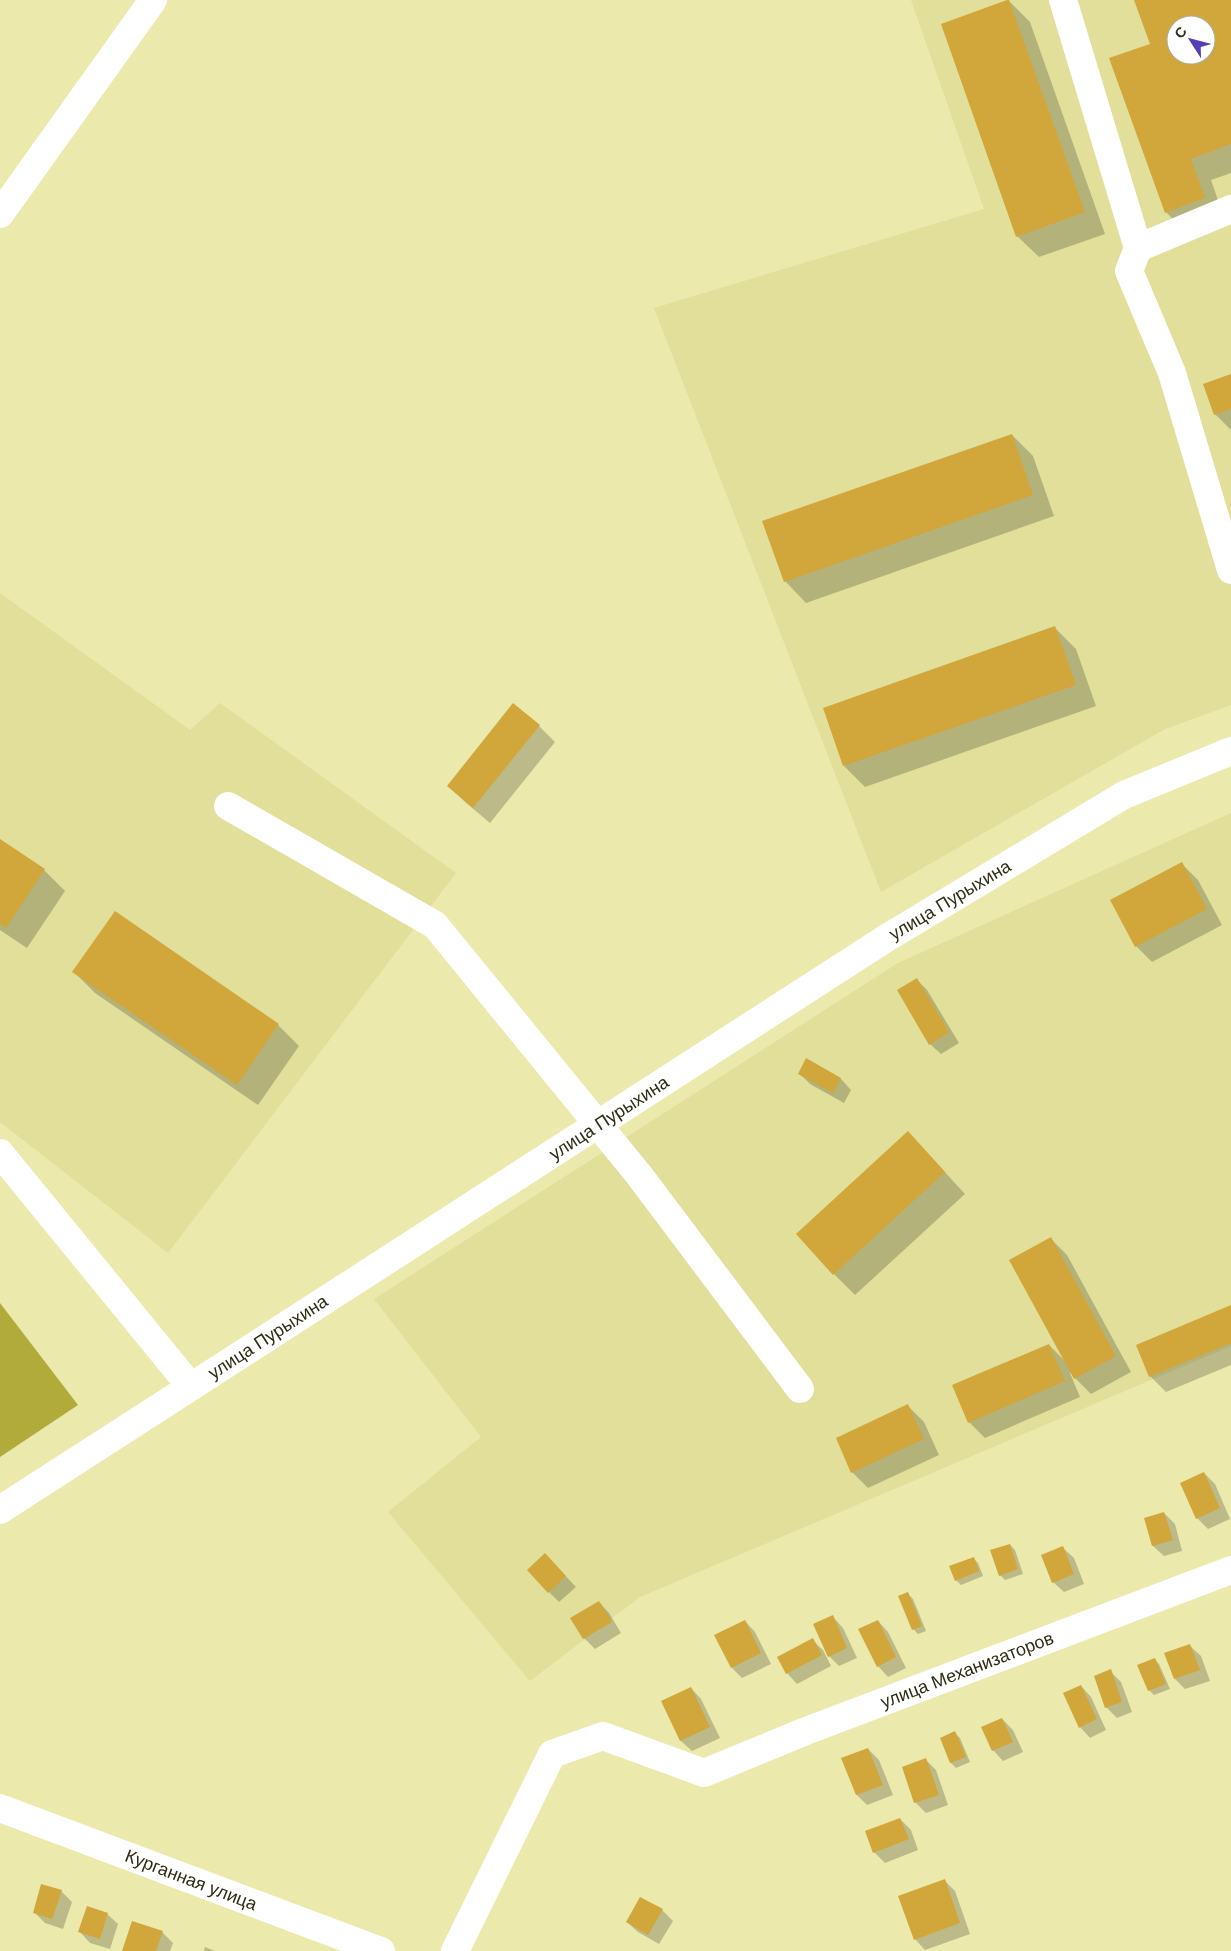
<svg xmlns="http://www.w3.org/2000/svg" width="1231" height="1951" font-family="Helvetica,sans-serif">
<rect width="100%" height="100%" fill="#ebe9ab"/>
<g fill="#e2df9a" fill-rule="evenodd">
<path d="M911,0H1231V705L1165,729L881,892L654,308L984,209ZM1176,25H1206V55H1176Z"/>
<polygon points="0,593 190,730 220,703 456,873 168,1253 0,1122"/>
<polygon points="1231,813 1231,1346 640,1597 530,1681 388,1512 481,1437 374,1299 898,963"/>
</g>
<polygon fill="#b1ab3b" points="0,1303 78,1405 0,1457"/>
<g fill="#0003" fill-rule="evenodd">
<path d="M1135,0H1231V173L1211,180L1225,220L1187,234L1166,212L1151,44ZM1176,25H1206V55H1176Z"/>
<polygon points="1009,1 1030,22 1105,234 1039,257 1017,236"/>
<polygon points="1231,375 1231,430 1215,414"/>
<polygon points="1012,435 1033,456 1054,516 806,603 785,581"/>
<polygon points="1055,628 1076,649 1096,706 865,787 844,766"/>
<polygon points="513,705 539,726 555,742 490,823 465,802 449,786"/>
<polygon points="0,841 44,870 65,891 27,948 0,930"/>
<polygon points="1182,864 1198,880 1222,925 1152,962 1136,946"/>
<polygon points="74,972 278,1025 299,1046 258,1105 95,993"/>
<polygon points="917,980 927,990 959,1043 941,1054 930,1044"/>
<polygon points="807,1060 841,1079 851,1090 844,1103 810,1084 799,1073"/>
<polygon points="908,1132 965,1194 855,1295 834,1274"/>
<polygon points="1051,1239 1067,1255 1131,1372 1091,1394 1075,1378 1072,1372 1070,1373 1080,1397 985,1438 969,1422 1049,1345 1065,1361"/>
<polygon points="1231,1307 1231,1365 1166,1392 1150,1376"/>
<polygon points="908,1406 924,1422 939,1455 868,1488 852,1472"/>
<polygon points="1204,1473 1215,1484 1230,1519 1208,1529 1197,1518"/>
<polygon points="1164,1513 1175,1524 1182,1551 1164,1556 1153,1546 1145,1519"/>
<polygon points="1010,1545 1015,1550 1023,1574 1005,1580 1000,1575"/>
<polygon points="1063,1548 1074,1558 1084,1584 1064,1592 1053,1582"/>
<polygon points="973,1558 978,1563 983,1576 961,1585 956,1580"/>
<polygon points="556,1566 576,1587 559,1602 549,1592"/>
<polygon points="908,1594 913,1599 926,1631 918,1634 913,1629"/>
<polygon points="599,1602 609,1613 621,1633 595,1649 584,1638"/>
<polygon points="833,1617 843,1628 857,1658 839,1666 829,1656"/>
<polygon points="745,1621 755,1632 771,1664 742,1678 732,1668"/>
<polygon points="878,1621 888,1632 906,1668 888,1677 878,1666"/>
<polygon points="812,1640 823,1650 831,1666 797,1684 787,1673"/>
<polygon points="1190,1646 1201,1656 1210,1681 1185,1689 1175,1679"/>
<polygon points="1154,1659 1159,1664 1170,1689 1154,1695 1149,1690"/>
<polygon points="1110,1671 1121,1682 1132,1712 1117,1718 1106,1707"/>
<polygon points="1081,1686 1091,1697 1106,1730 1090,1738 1080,1727"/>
<polygon points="691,1688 701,1699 720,1738 692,1751 681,1741 663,1702"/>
<polygon points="1002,1719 1013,1730 1023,1752 1003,1761 993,1750"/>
<polygon points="955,1733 960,1738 970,1762 956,1768 951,1763 941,1738"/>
<polygon points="868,1749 879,1760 893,1795 867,1805 857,1795"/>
<polygon points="926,1760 936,1770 948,1805 926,1813 915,1802"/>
<polygon points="900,1819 911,1830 918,1850 885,1863 874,1852"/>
<polygon points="945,1881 955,1891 970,1934 925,1950 915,1939"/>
<polygon points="61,1891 72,1902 63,1929 45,1923 34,1912"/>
<polygon points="662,1910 673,1921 659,1944 638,1932 627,1922"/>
<polygon points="107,1914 118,1924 110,1949 90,1943 80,1932"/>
<polygon points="162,1932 173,1943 170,1951 124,1951"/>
<polygon points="205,1947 215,1951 204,1951"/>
</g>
<g fill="#d1a63a" fill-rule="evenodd">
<polygon points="1007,0 1009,0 1085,212 1016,237 941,24"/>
<path d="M1134,0H1231V144L1191,159L1205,198L1165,213L1109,58L1150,44ZM1176,25H1206V55H1176Z"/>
<polygon points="1231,374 1231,409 1214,415 1203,384"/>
<polygon points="1012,434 1033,495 784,582 762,521"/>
<polygon points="1055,626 1076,685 843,766 823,708"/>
<polygon points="513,703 540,725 473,808 447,786"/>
<polygon points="0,839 45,869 6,928 0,924"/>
<polygon points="1182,862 1207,909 1135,947 1110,900"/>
<polygon points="115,911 279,1024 237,1085 72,972"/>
<polygon points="917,978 949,1032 929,1045 897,990"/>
<polygon points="806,1058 841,1078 833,1093 798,1074"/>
<polygon points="908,1131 945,1172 833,1275 796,1234"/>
<polygon points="1051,1237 1116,1356 1074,1379 1009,1260"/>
<polygon points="1231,1305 1231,1343 1149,1377 1136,1345"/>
<polygon points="1049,1344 1065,1381 968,1423 952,1385"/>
<polygon points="908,1404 924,1439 851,1473 836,1438"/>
<polygon points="1204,1472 1220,1508 1196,1519 1180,1483"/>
<polygon points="1164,1512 1173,1540 1152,1546 1144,1518"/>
<polygon points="1010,1544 1018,1569 999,1576 990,1550"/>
<polygon points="1063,1546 1074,1574 1052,1583 1041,1555"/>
<polygon points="545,1553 566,1576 548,1593 527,1570"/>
<polygon points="974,1557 979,1571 955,1581 949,1566"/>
<polygon points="908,1592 922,1626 912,1630 898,1596"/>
<polygon points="599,1601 612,1622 583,1639 570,1618"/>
<polygon points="833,1615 847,1648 828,1657 813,1624"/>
<polygon points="745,1620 761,1653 731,1668 714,1635"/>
<polygon points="878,1620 896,1657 877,1667 858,1629"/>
<polygon points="813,1638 822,1655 786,1674 777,1657"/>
<polygon points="1190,1644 1200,1670 1174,1679 1164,1653"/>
<polygon points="1155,1658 1166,1684 1148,1691 1137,1665"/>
<polygon points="1111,1669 1122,1702 1105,1708 1094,1676"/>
<polygon points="1081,1685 1097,1719 1079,1728 1063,1693"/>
<polygon points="691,1687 710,1727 680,1741 661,1701"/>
<polygon points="1002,1718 1013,1742 992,1751 981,1727"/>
<polygon points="955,1731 966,1757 950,1763 940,1738"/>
<polygon points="868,1748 883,1785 856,1795 841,1758"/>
<polygon points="926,1758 939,1795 914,1803 902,1767"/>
<polygon points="900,1818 909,1839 873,1853 865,1831"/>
<polygon points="945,1879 960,1923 914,1940 898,1896"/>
<polygon points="41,1884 62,1890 52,1919 33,1913"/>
<polygon points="640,1897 663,1909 648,1935 626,1922"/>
<polygon points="87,1906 108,1913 100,1939 78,1932"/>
<polygon points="132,1921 163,1931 156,1951 122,1951"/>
</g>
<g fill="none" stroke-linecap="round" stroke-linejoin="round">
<g stroke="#fff" stroke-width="28">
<polyline points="1063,0 1138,248"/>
<polyline points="1231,209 1138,248 1129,271 1172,373 1231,570"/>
<polyline points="0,214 153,0"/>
<polyline points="228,806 435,925 639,1175 800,1389"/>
<polyline points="0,1153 191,1387"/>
<polyline points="0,1510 885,939 1124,795 1231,751"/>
<polyline points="0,1808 381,1951"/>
<polyline points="455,1951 552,1754 603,1736 704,1773 806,1731 1231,1570"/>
</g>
</g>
<g text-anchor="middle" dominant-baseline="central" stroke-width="4" stroke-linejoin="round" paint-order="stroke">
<g font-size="18" fill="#2e2d15" stroke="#fff">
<text transform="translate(950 900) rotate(-31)">улица Пурыхина</text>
<text transform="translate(609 1118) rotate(-33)">улица Пурыхина</text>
<text transform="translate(268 1337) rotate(-33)">улица Пурыхина</text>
<text transform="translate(967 1670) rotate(-21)">улица Механизаторов</text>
<text transform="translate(191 1880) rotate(21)">Курганная улица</text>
</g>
</g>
<g transform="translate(1191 40) rotate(306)"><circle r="24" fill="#ffffff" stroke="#ababa1"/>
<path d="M0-4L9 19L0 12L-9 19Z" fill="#563fb6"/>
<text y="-8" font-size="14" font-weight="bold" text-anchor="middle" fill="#2e2d15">С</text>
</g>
</svg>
